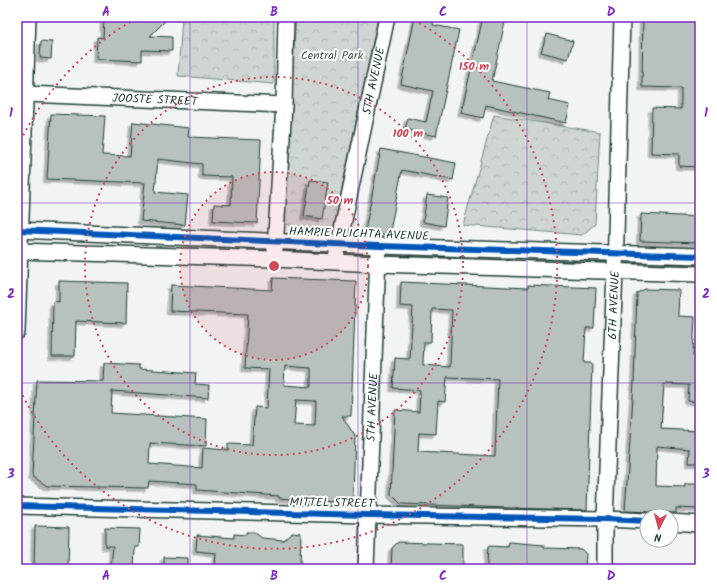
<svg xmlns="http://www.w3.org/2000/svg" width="717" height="586" font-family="Kalam,sans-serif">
<defs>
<pattern id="park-crowns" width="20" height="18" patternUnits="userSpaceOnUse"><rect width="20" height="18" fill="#ced5d3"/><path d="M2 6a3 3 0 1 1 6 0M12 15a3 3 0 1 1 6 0" fill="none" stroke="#b0b8b6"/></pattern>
<filter id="shadow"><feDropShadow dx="-3.5" dy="3.5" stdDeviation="0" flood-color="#0004"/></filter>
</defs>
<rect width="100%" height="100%" fill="#f2f3f3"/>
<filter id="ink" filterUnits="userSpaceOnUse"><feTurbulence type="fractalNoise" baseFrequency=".025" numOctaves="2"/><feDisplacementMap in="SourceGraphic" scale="8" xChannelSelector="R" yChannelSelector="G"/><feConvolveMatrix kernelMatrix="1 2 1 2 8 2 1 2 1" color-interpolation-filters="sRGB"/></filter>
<g filter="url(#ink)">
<g fill="url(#park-crowns)" stroke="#768984">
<polygon points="182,17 274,17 274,84 178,76"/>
<polygon points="296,17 378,17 333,231 283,224"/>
<polygon points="494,115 600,132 595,224 582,235 463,225"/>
</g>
<g fill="#b7c1bd" stroke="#1f3d34" fill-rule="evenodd" filter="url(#shadow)">
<polygon points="104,17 169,17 150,36 172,37 172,51 142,50 142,61 96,59 97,37 103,38"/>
<polygon points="415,17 434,17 433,25 459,30 436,136 405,129 408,118 426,122 433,91 401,84"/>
<polygon points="483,17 506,17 492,81 550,93 548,100 570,105 566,123 486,105 483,118 461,113"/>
<polygon points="643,17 700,17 700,167 679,166 679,154 651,153 652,108 681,109 681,88 642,87"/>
<polygon points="547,34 573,41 568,59 541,52"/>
<polygon points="41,41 52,42 51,59 40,58"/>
<polygon points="51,114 105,116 102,155 130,156 133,122 189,128 188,137 261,140 257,223 213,221 214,204 231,205 232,177 202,176 202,164 158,159 155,192 188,195 185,225 141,221 145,183 47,179"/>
<polygon points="381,149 456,163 453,180 402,170 389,236 365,231"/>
<polygon points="310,180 328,182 322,219 304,216"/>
<polygon points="427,195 448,198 444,226 423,222"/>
<polygon points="641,214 700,217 700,243 640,241"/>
<path d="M273,278L356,281L351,416H342L355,436L353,496L346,503L279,498V496L197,490V484L149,481L148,488L47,486L32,476L37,380L103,381L104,363L139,365V369L196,373L195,384L209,385L208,398L112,391L111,413L207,419L206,446L150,443L149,464L202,468L203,448L228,450V444L252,445L255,407L267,408L269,369L245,368L248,314L170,311L171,285L272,290ZM285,366L311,368V387L284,385ZM296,400L316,401L315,426L294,425Z"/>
<polygon points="59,281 127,283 126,323 76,321 75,356 52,356 53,301 59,302"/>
<path d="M401,282L528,288V285L596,288L594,328H586L584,363H592L587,510L507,508L401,504L391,494L395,410L419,412L420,390L393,388L395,358L410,359L413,307L400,306ZM432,309L452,310L450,367L423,365L424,342H431ZM447,377L498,379L495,456L418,452L419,433L436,434L438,401L445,402Z"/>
<polygon points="645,289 679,290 678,316 695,317 693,356 700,357 700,402 688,401 689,385 664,384 661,429 700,431 700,463 689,463 690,449 657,446 656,486 685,487 685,484 700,484 700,509 676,508 676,513 625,511 634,383 637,293"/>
<polygon points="35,526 69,527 68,569 34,569"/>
<polygon points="105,528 140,529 139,547 135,547 134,569 111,569 113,546 105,546"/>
<polygon points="246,532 254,532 262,538 283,540 292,532 301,533 300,569 215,569 216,553 196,551 197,535 234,538 234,534 246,535"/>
<polygon points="398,542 463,544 463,567 457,567 457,569 391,569 392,548"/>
<polygon points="509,542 544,545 544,548 581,549 586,554 585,569 525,569 487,567 488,546 508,547"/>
<polygon points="164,557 188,558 188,569 164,569"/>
</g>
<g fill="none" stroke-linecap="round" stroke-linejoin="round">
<g stroke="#1f3d34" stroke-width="18">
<g id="minor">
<path id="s1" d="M26,94L284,105"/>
<polyline points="17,230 379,246 700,256"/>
<polyline points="275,250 284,105 286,17"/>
<polyline points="17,251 274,259 377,264 700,274"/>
<path id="s2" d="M337,253L387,17"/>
<polyline points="17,332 28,17"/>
<polyline points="17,506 368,515 605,519 647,521"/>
<polyline points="671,522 700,524"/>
<path id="s3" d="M366,569L378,254"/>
<path id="s4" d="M605,569V519L615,271L622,17"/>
</g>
</g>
<use href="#minor" stroke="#fff" stroke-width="15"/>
<g stroke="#fff" stroke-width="8">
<g id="cycleway">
<polyline points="17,230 379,246 700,256"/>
<polyline points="17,506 368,515 605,519 647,521"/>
</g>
</g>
<use href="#cycleway" stroke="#0057b8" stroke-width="6"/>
</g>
</g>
<path fill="none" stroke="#7b2cbf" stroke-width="1" stroke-opacity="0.55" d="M190,17V569M358,17V569M527,17V569M17,203H700M17,383H700"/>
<circle cx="274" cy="266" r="94" fill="#d1495b" fill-opacity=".12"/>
<g fill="none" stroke="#d1495b" stroke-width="2" stroke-dasharray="2 4">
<circle cx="274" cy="266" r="94"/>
<circle cx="274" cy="266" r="189"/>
<path d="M18 146A283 283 0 0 1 139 17M409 17A283 283 0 1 1 18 386"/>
</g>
<g text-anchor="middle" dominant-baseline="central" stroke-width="4" stroke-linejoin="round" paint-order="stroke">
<g font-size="12" fill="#425b54" stroke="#fff">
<text x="332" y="55">Central Park</text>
</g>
<g font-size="12" fill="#1f3d34" stroke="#fff">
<text stroke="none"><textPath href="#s2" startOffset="176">5TH AVENUE</textPath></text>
<text stroke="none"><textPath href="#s1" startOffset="129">JOOSTE STREET</textPath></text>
<text transform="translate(359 234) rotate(2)">HAMPIE PLICHTA AVENUE</text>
<text stroke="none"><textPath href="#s4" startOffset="264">6TH AVENUE</textPath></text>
<text stroke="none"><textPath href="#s3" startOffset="162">5TH AVENUE</textPath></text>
<text transform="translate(332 503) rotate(1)">MITTEL STREET</text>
</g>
</g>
<circle cx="274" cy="266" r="6" fill="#d1495b" stroke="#fff" stroke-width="2"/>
<g font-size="12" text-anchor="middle" font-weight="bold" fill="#d1495b" stroke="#fff" stroke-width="4" stroke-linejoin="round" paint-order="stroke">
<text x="474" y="70">150 m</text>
<text x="408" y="137">100 m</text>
<text x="340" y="204">50 m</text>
</g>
<rect width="717" height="586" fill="none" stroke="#fff" stroke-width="44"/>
<g transform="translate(659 528) rotate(186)"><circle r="19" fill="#ffffff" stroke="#a5b1ae"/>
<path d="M0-3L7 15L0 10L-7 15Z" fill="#d1495b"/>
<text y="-6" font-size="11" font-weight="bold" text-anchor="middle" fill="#1f3d34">N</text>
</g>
<rect x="22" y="22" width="673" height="542" fill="none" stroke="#7b2cbf" stroke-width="1.5"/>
<g font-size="13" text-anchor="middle" font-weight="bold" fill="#7b2cbf">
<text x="106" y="16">A</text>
<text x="274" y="16">B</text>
<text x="443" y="16">C</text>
<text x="611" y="16">D</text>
<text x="11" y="117">1</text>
<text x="706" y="117">1</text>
<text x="11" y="298">2</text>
<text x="706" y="298">2</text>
<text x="11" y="478">3</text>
<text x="706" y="478">3</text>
<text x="106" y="580">A</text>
<text x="274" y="580">B</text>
<text x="443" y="580">C</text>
<text x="611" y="580">D</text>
</g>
</svg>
